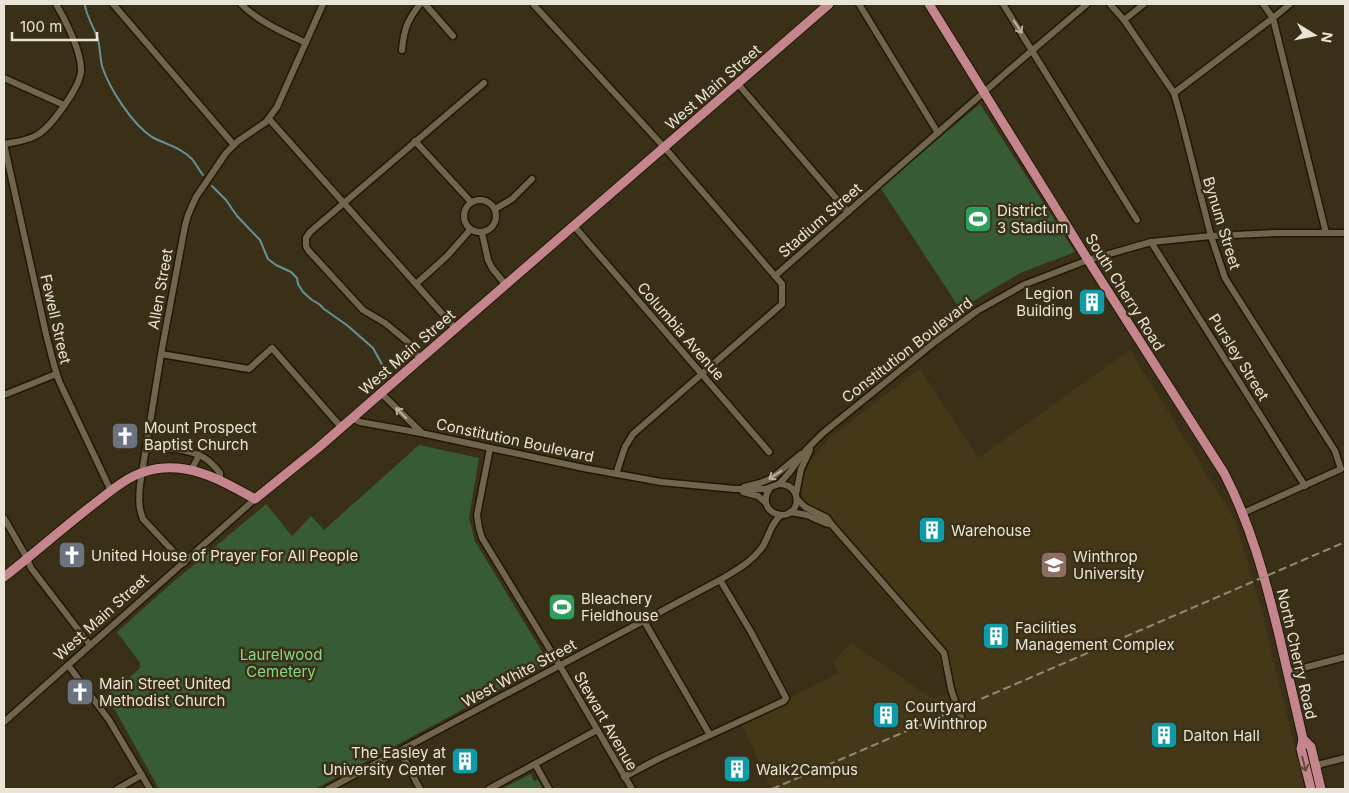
<svg xmlns="http://www.w3.org/2000/svg" width="1349" height="793" font-family="Inter,sans-serif">
<rect width="100%" height="100%" fill="#3a3018"/>
<polygon fill="#453819" points="1130,350 1235,520 1262,612 1305,789 771,789 741,723 838,673 834,661 851,643 931,698 949,695 938,655 804,500 801,487 803,477 810,463 828,439 920,368 978,458"/>
<g fill="#365b35">
<polygon points="980,104 1075,252 1020,273 960,309 880,187"/>
<polygon points="419,445 479,458 469,518 475,541 549,663 315,789 159,789 115,710 103,697 124,682 140,668 140,663 117,632 173,582 266,504 292,536 311,516 324,530"/>
<polygon points="531,774 534,781 538,780 543,789 507,789 505,787"/>
</g>
<g fill="none" stroke-linecap="round" stroke-linejoin="round">
<g stroke="#669298" stroke-width="2">
<path d="M85,4C84,11 95,30 98,39C100,48 100,57 102,66C109,88 132,124 152,137C165,144 182,148 192,159C196,164 199,170 203,175"/>
<polyline points="212,186 226,200 237,216 260,240 268,259 276,265 291,272 297,278 298,284 303,292 312,300 319,304 324,309 348,326 373,348 384,368"/>
</g>
<g stroke="#211802" stroke-width="9">
<g id="minor">
<polyline points="113,4 234,145"/>
<path d="M241,4C259,22 283,32 306,43"/>
<polyline points="425,4 453,36"/>
<polyline points="533,4 664,147 782,284 782,304 633,434 625,447 616,474"/>
<polyline points="859,4 938,133"/>
<polyline points="1003,4 1137,220"/>
<polyline points="1110,4 1124,20 1174,93 1181,118 1211,236 1225,278 1335,451 1341,469 1243,513"/>
<polyline points="1263,4 1273,18 1326,233"/>
<polyline points="1124,20 1144,4"/>
<path d="M402,50C404,29 407,21 420,4"/>
<polyline points="4,78 64,105"/>
<polyline points="738,84 848,212"/>
<polyline points="1174,93 1273,18 1290,4"/>
<polyline points="269,119 455,328"/>
<polyline points="415,141 471,202"/>
<polyline points="4,144 46,334 54,365 59,381 111,491"/>
<path d="M4,144C15,142 27,141 37,135C51,127 82,85 81,69C81,51 65,19 56,4"/>
<circle cx="480" cy="216" r="16"/>
<polyline points="495,209 512,199 532,179"/>
<polyline points="574,226 769,452"/>
<polyline points="482,233 488,260 492,268 505,284"/>
<polyline points="1151,242 1305,486"/>
<polyline points="775,276 1008,71 1087,4"/>
<polyline points="416,284 447,256 470,230"/>
<polyline points="161,354 249,369 272,348 341,427"/>
<polyline points="420,359 408,342 385,323 363,310 308,250 306,246 306,238 310,232 484,83"/>
<polyline points="381,393 421,432"/>
<polyline points="4,395 56,374"/>
<polyline points="351,418 360,422 421,433 584,468 661,482 735,489 765,489 779,484 789,473 806,450 823,433 935,342 977,311 1023,285 1088,260 1151,242 1211,236 1278,233 1345,233"/>
<path d="M146,446C164,448 192,449 206,459C212,463 216,468 220,473V481"/>
<polyline points="490,448 477,515 479,528 482,538 560,666 632,789"/>
<polyline points="191,471 199,455"/>
<polyline points="744,487 760,483 772,478 801,454"/>
<path d="M770,488C754,511 788,526 796,505C797,501 797,497 795,493C793,487 786,484 779,484"/>
<polyline points="743,492 758,496 766,503"/>
<polyline points="796,494 801,469 810,450"/>
<polyline points="797,499 805,507 827,518 832,525 944,653 951,689 958,710 964,724"/>
<polyline points="790,512 807,515 825,523 830,524"/>
<polyline points="4,518 27,558 31,568 90,645"/>
<path d="M184,563L143,519C138,507 139,497 140,485L161,354L185,226L188,215L196,197L226,153L238,141L266,122L277,107L323,4"/>
<polyline points="644,621 710,735"/>
<polyline points="68,665 109,720 150,789"/>
<polyline points="1288,672 1345,657"/>
<polyline points="4,722 255,499"/>
<polyline points="400,751 420,789"/>
<polyline points="535,764 549,789"/>
<polyline points="1315,769 1321,764 1345,758"/>
<polyline points="624,777 658,759 784,701 786,698 751,632 720,580"/>
<polyline points="117,789 142,775"/>
<path d="M328,789L720,580C736,570 752,562 763,546C769,536 771,523 781,515"/>
<polyline points="489,789 597,730"/>
</g>
</g>
<g stroke="#211802" stroke-width="11">
<g id="major">
<path d="M929,4L1088,260L1224,473C1251,525 1265,578 1279,635C1287,669 1295,704 1303,739L1301,749L1311,789"/>
<path d="M4,577C36,552 66,525 99,500C112,490 127,477 144,472C156,468 172,467 185,469C210,473 233,487 255,499L318,448L381,393L829,4"/>
<polyline points="1303,739 1311,747 1321,789"/>
</g>
</g>
<use href="#minor" stroke="#71664d" stroke-width="6"/>
<use href="#major" stroke="#c4858d" stroke-width="9"/>
<polyline stroke="#928a77" stroke-width="2" stroke-dasharray="8 4" stroke-linecap="butt" points="772,789 1345,542"/>
</g>
<defs><path id="oneway-shaft" d="M-6 0H5M1.5-3L5.5 0L1.5 3" fill="none" stroke-width="1.6" stroke-linecap="round" stroke-linejoin="round" transform="scale(1.25)"/></defs>
<g stroke="#bab29f">
<use href="#oneway-shaft" transform="translate(1018 27) rotate(57)"/>
<use href="#oneway-shaft" transform="translate(401 413) rotate(-135)"/>
<use href="#oneway-shaft" transform="translate(775 475) rotate(146)"/>
</g>
<use stroke="#634a3b" href="#oneway-shaft" transform="translate(1304 764) rotate(76)"/>
<defs>
<g id="stadium-square" transform="scale(1.4375)"><rect x="-9" y="-9" width="18" height="18" rx="4" fill="#2e9e5b" stroke="#3a3018"/><path d="M0-5a6.5 5 0 1 0 0 10a6.5 5 0 1 0 0-10ZM-3.5-1.8h7v3.6h-7Z" fill="#fff"/></g>
<g id="building-square" transform="scale(1.4375)"><rect x="-9" y="-9" width="18" height="18" rx="4" fill="#0f9aa8" stroke="#3a3018"/><path d="M-4-6H4V6H1V3H-1V6H-4ZM-2.5-4.3h1.7v1.8h-1.7ZM.8-4.3h1.7v1.8H.8ZM-2.5-1h1.7V.8h-1.7ZM.8-1h1.7V.8H.8Z" fill="#fff"/></g>
<g id="church-square" transform="scale(1.4375)"><rect x="-9" y="-9" width="18" height="18" rx="4" fill="#6b7280" stroke="#3a3018"/><path d="M-1.2-6h2.4v3.5h3.3v2.4h-3.3V6h-2.4V-.1h-3.3v-2.4h3.3Z" fill="#fff"/></g>
<g id="university-square" transform="scale(1.4375)"><rect x="-9" y="-9" width="18" height="18" rx="4" fill="#8d6e63" stroke="#3a3018"/><path d="M0-5L7-2L0 1L-7-2ZM-4 1L0 2.5L4 1V4Q0 6-4 4Z" fill="#fff"/></g>
</defs>
<g fill-rule="evenodd">
<use href="#stadium-square" x="978" y="219"/>
<use href="#building-square" x="1092" y="302"/>
<use href="#church-square" x="125" y="436"/>
<use href="#building-square" x="932" y="530"/>
<use href="#church-square" x="72" y="555"/>
<use href="#university-square" x="1054" y="565"/>
<use href="#stadium-square" x="562" y="607"/>
<use href="#building-square" x="996" y="636"/>
<use href="#church-square" x="80" y="692"/>
<use href="#building-square" x="886" y="715"/>
<use href="#building-square" x="1164" y="735"/>
<use href="#building-square" x="465" y="761"/>
<use href="#building-square" x="737" y="769"/>
</g>
<g text-anchor="middle" dominant-baseline="central" stroke-width="5" stroke-linejoin="round" paint-order="stroke">
<g font-size="15" fill="#eae4d6" stroke="#3a3018">
<text transform="translate(713 87) rotate(-41)">West Main Street</text>
<text transform="translate(820 220) rotate(-41)">Stadium Street</text>
<text transform="translate(1222 223) rotate(73)">Bynum Street</text>
<text transform="translate(160 289) rotate(-80)">Allen Street</text>
<text transform="translate(1125 292) rotate(58)">South Cherry Road</text>
<text transform="translate(56 319) rotate(77)">Fewell Street</text>
<text transform="translate(681 331) rotate(49)">Columbia Avenue</text>
<text transform="translate(907 350) rotate(-38)">Constitution Boulevard</text>
<text transform="translate(407 352) rotate(-41)">West Main Street</text>
<text transform="translate(1239 357) rotate(58)">Pursley Street</text>
<text transform="translate(515 440) rotate(12)">Constitution Boulevard</text>
<text transform="translate(101 617) rotate(-42)">West Main Street</text>
<text transform="translate(1297 654) rotate(77)">North Cherry Road</text>
<text transform="translate(519 673) rotate(-28)">West White Street</text>
<text transform="translate(606 721) rotate(60)">Stewart Avenue</text>
</g>
<g font-size="15" fill="#eae4d6" stroke="#3a3018" text-anchor="start">
<text x="997" y="210">District<tspan x="997" dy="17">3 Stadium</tspan></text>
<text x="1073" y="293" text-anchor="end">Legion<tspan x="1073" dy="17">Building</tspan></text>
<text x="144" y="427">Mount Prospect<tspan x="144" dy="17">Baptist Church</tspan></text>
<text x="951" y="530">Warehouse</text>
<text x="91" y="555">United House of Prayer For All People</text>
<text x="1073" y="556">Winthrop<tspan x="1073" dy="17">University</tspan></text>
<text x="581" y="598">Bleachery<tspan x="581" dy="17">Fieldhouse</tspan></text>
<text x="1015" y="627">Facilities<tspan x="1015" dy="17">Management Complex</tspan></text>
<text x="99" y="683">Main Street United<tspan x="99" dy="17">Methodist Church</tspan></text>
<text x="905" y="706">Courtyard<tspan x="905" dy="17">at Winthrop</tspan></text>
<text x="1183" y="735">Dalton Hall</text>
<text x="446" y="752" text-anchor="end">The Easley at<tspan x="446" dy="17">University Center</tspan></text>
<text x="756" y="769">Walk2Campus</text>
</g>
<g font-size="15" fill="#84da84" stroke="#3a3018">
<text x="281" y="654">Laurelwood<tspan x="281" dy="17">Cemetery</tspan></text>
</g>
</g>
<rect width="1349" height="793" fill="none" stroke="#eae4d6" stroke-width="10"/>
<g transform="translate(1314 35) rotate(100)" stroke="#3a3018" stroke-width="4" paint-order="stroke">
<path d="M0-4L9 19L0 12L-9 19Z" fill="#eae4d6"/>
<text y="-8" font-size="14" font-weight="bold" text-anchor="middle" fill="#eae4d6">N</text>
</g>
<path d="M12 32v8h85v-8" fill="none" stroke="#eae4d6" stroke-width="2.5"/>
<text x="20" y="32" font-size="15" fill="#eae4d6" stroke="#3a3018" stroke-width="4" paint-order="stroke">100 m</text>
</svg>
